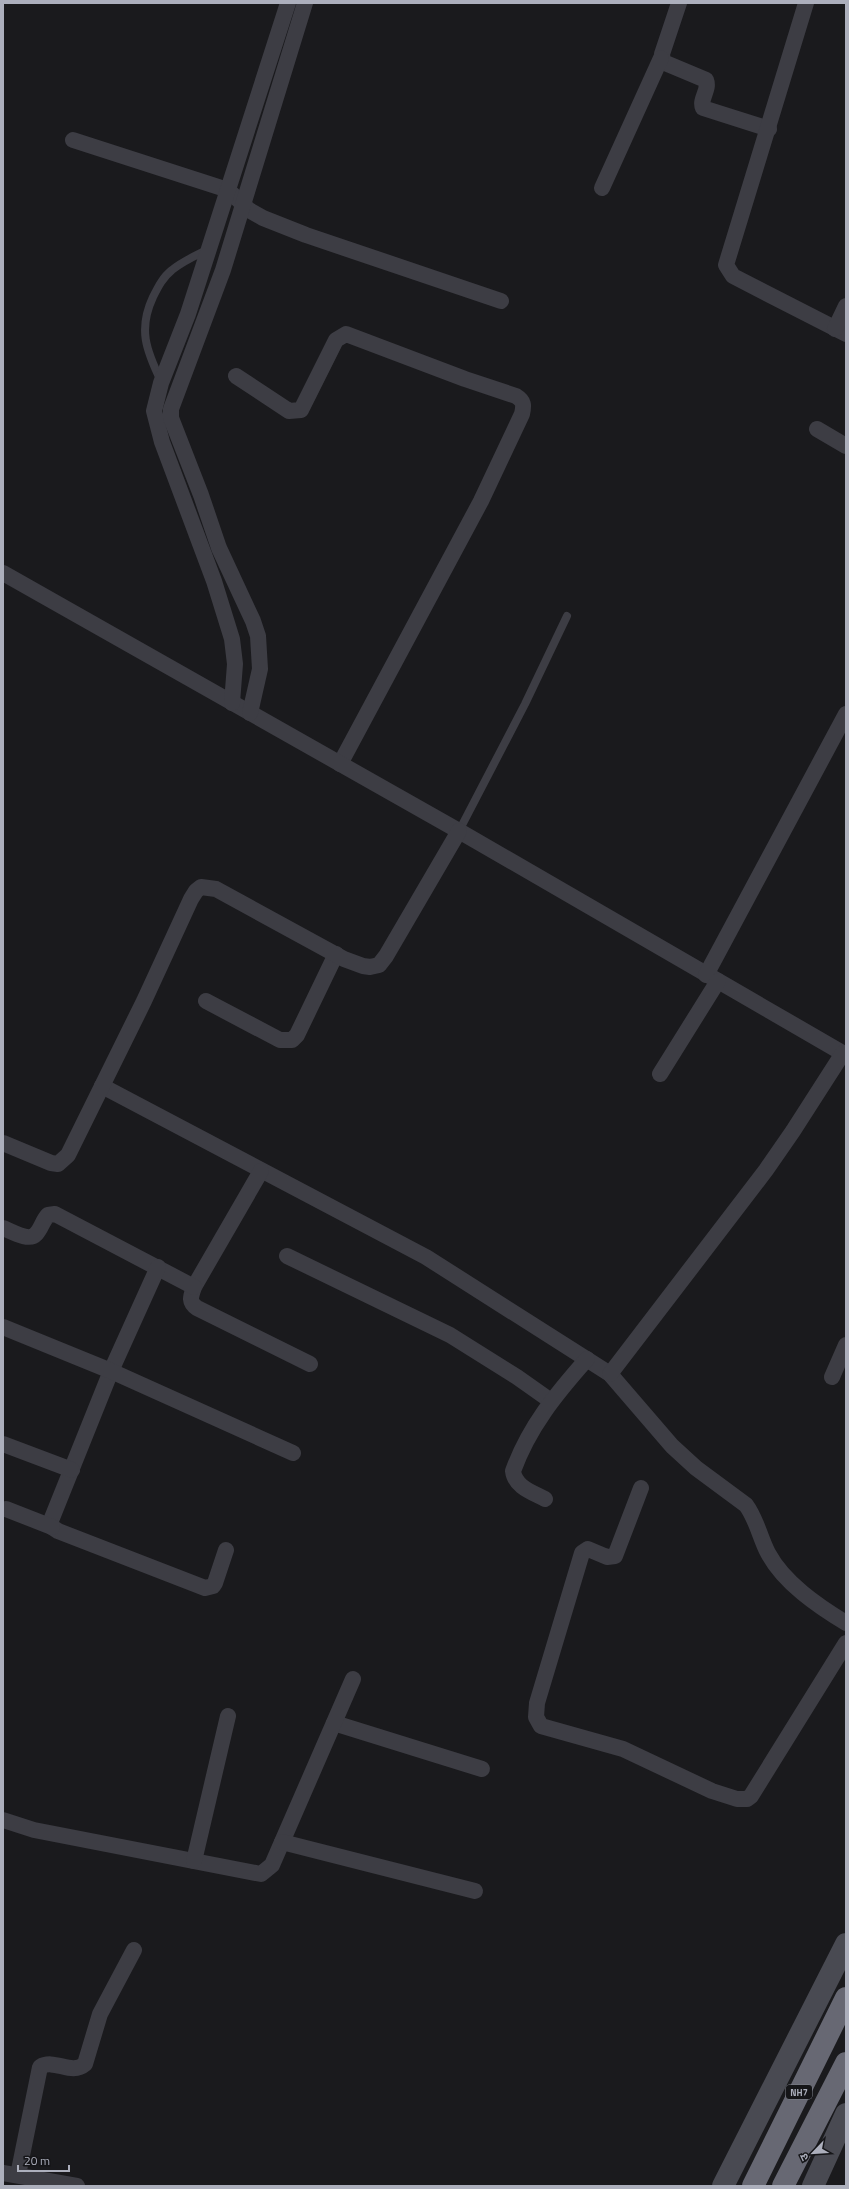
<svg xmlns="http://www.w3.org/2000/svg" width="849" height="2189" font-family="'Titillium Web','Noto Sans Devanagari',sans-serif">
<rect width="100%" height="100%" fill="#1a1a1d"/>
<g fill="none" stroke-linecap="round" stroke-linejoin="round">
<g stroke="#3d3d44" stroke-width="8">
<path d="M161,381C146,350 138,329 153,297C158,287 163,277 172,270C183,261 195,256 207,250"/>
<polyline points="459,831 525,704 567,616"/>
</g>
<g stroke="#3d3d44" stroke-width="16">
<path d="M679,3L662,54L663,62L706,80C710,90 699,99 703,108L769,129"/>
<polyline points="806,3 726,265 733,276 846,334"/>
<polyline points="73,140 228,190 249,210 263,218 306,235 501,301"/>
<polyline points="602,188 661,58"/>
<polyline points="835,329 846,306"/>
<path d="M236,376L289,411L301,410L336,340L346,334L465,379L516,396C524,401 524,405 522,414L481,501L340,764"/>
<polyline points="817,429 846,446"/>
<polyline points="3,573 459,831 846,1055"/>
<polyline points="232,703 235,664 232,639 214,581 162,442 154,411 161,383 188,314 288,3"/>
<polyline points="250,713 260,669 258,636 253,621 219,548 201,495 171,418 171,409 223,270 305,3"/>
<polyline points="706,975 846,714"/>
<polyline points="206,1001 280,1040 292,1040 297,1035 336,954"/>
<polyline points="660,1074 718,981"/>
<path d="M102,1086L426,1257L610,1374L672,1446L696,1468L746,1505C757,1520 760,1538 768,1553C784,1583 818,1606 846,1623"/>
<polyline points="3,1143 51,1163 58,1164 68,1155 144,1001 191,899 196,891 201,887 216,889 344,959 363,966 370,967 379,965 386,956 459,831"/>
<path d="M261,1171L194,1287C191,1296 188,1302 197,1308L310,1364"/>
<path d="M3,1228C11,1231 29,1242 36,1234C41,1229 43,1220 48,1215L55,1214L194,1287"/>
<polyline points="287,1256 450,1335 517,1377 551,1401"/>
<polyline points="158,1267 111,1371 50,1523 52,1527 58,1531 205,1588 213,1586 215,1583 226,1550"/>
<polyline points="3,1327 111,1371 293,1453"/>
<polyline points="610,1374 766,1170 793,1131 843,1053"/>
<polyline points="832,1377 846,1345"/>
<polyline points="3,1444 72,1470"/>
<polyline points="641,1488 615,1556 607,1557 588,1549 582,1553 537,1703 536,1717 541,1726 623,1749 712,1791 737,1799 747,1799 751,1796 846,1643"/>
<path d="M545,1499C532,1492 515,1487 513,1471C529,1427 556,1394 587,1359"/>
<polyline points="6,1509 52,1527"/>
<polyline points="334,1723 482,1769"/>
<polyline points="3,1820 34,1830 261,1874 272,1865 353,1679"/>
<polyline points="282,1842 475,1891"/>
<polyline points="194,1861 228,1716"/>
<polyline points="3,2173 77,2186"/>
<path d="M18,2175L40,2067C55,2058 71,2076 85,2064L100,2014L134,1950"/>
</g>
<g stroke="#494a52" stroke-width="22">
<polyline points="723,2186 846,1944"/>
<polyline points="813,2186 846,2114"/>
</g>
<g stroke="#676873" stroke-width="22">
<polyline points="753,2186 846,1998"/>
<polyline points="783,2186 846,2063"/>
</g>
</g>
<g text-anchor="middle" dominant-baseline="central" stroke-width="3" stroke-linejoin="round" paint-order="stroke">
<rect fill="#151518" stroke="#7f818b" stroke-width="1" x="786" y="2085" width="26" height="14" rx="3"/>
<g font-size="9" font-weight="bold" fill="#acafbc">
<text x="799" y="2092">NH7</text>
</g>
</g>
<rect width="849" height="2189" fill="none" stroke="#acafbc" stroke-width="8"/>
<g transform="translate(813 2153) rotate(245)" stroke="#151518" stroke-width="3" paint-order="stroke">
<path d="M0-3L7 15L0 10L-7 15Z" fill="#acafbc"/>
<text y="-6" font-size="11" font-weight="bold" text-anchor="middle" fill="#acafbc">उ</text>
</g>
<path d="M18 2165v6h51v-6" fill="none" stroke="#acafbc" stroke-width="2"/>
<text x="24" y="2165" font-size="12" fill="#acafbc" stroke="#151518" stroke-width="3" paint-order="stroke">20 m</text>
</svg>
